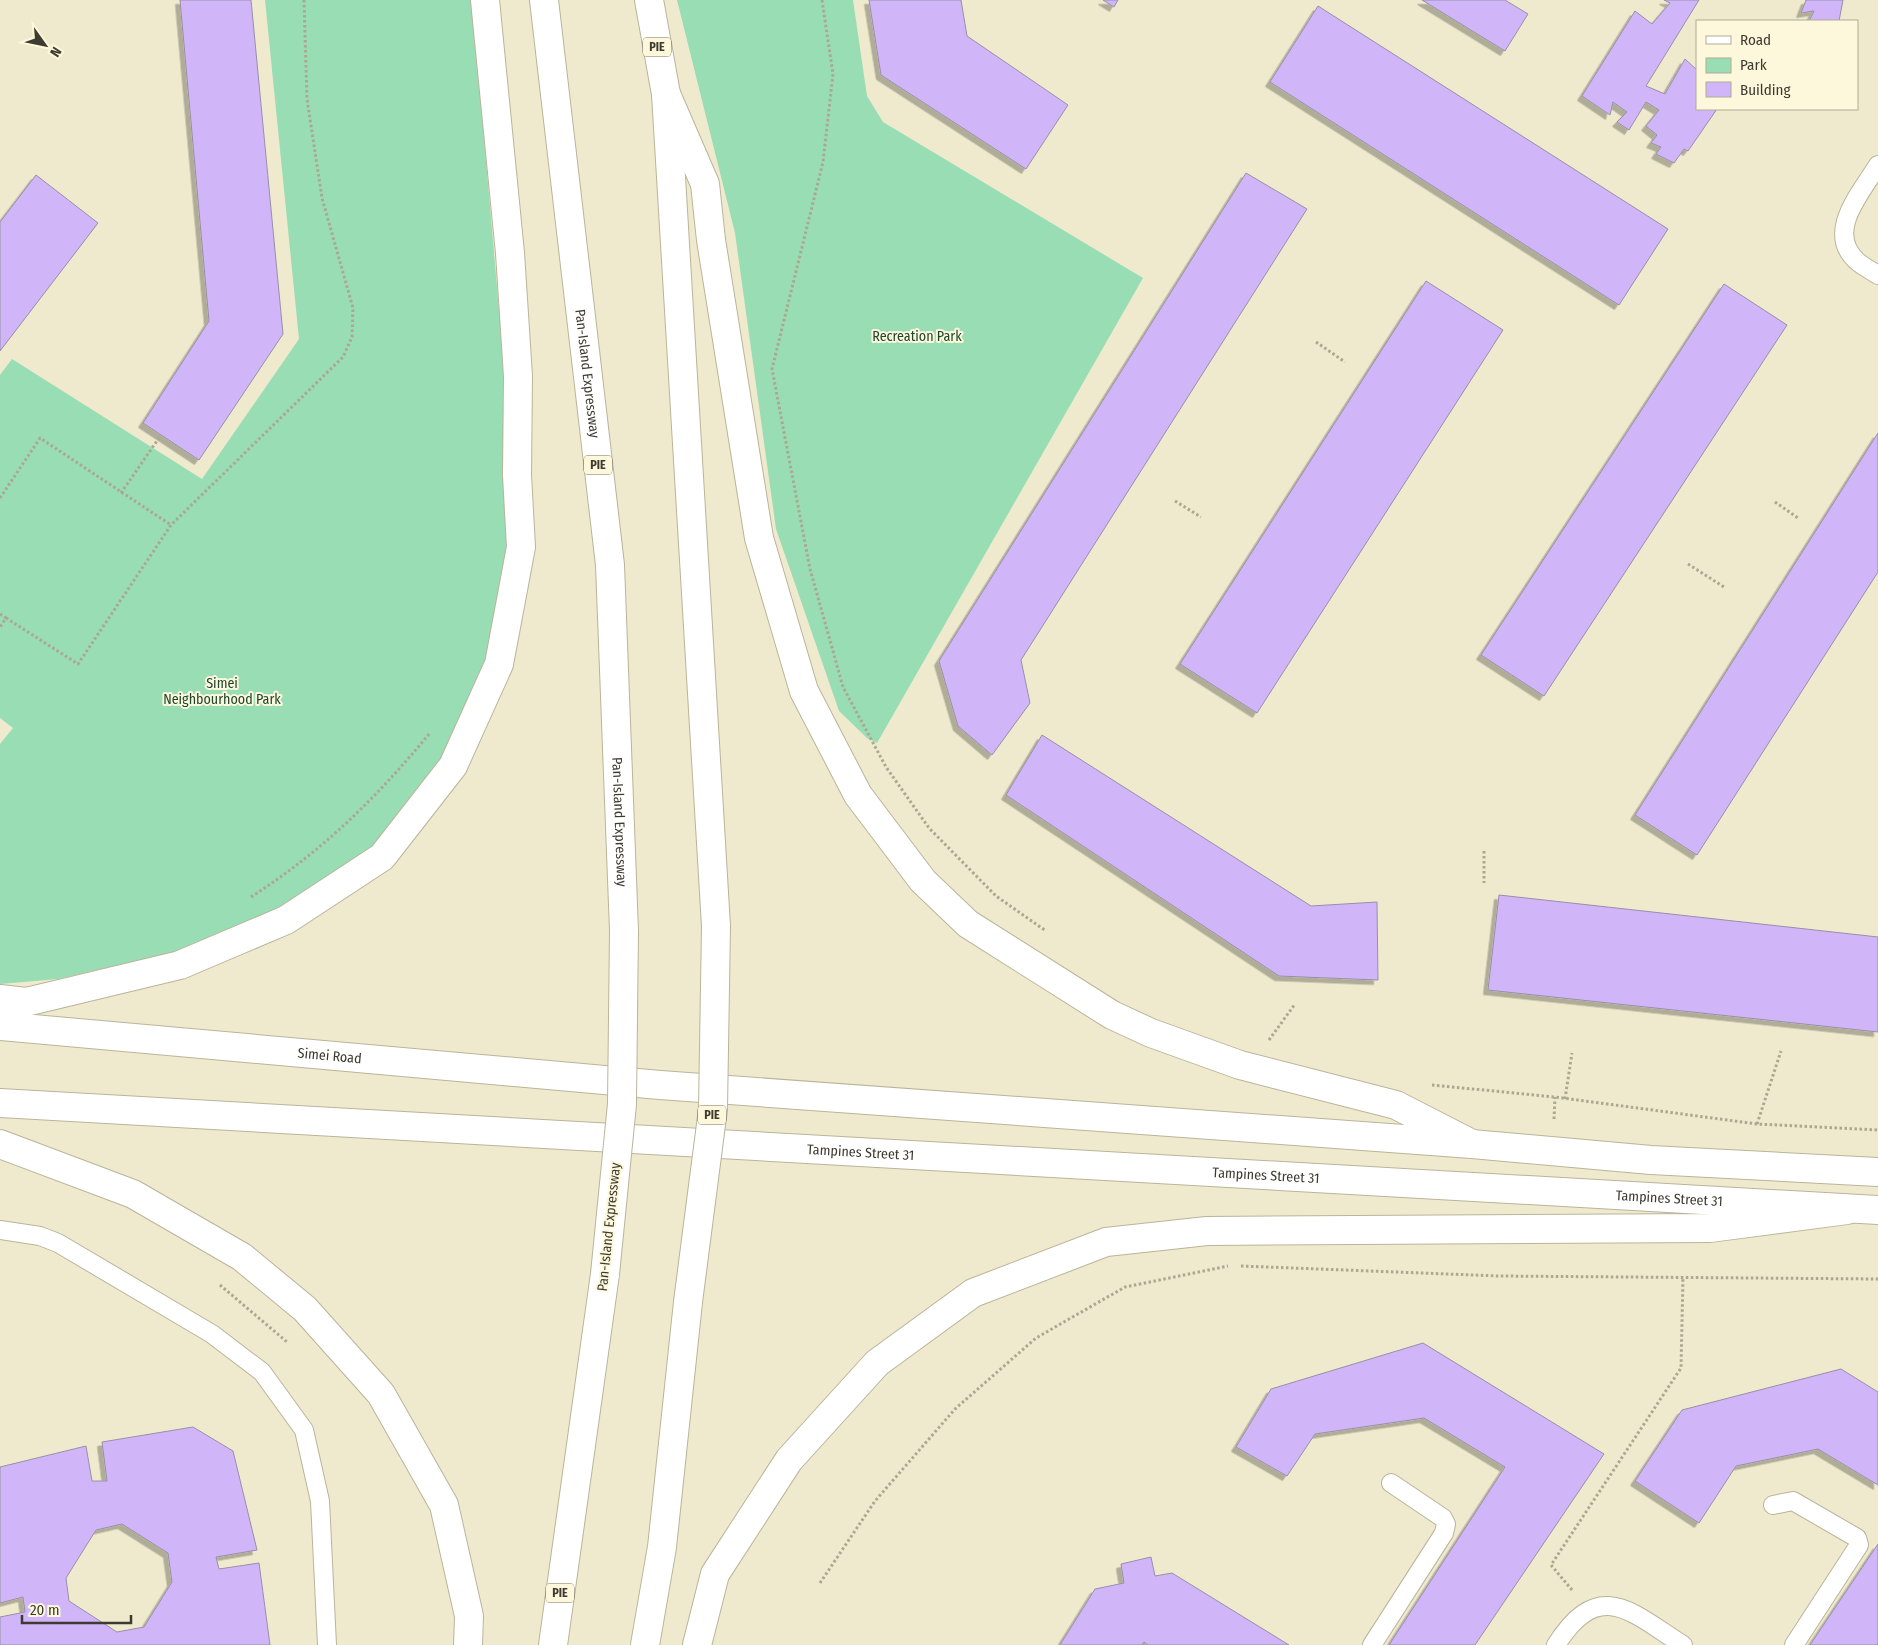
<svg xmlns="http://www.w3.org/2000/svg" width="1878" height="1645" font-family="'Fira Sans Condensed',sans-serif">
<defs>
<filter id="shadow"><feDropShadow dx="-4.5" dy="4.5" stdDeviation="0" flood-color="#0004"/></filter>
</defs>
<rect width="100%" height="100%" fill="#efeace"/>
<g fill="#99ddb4">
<polygon points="265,0 472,0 505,379 508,544 486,659 442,758 371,849 279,908 174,952 58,979 0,984 0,744 13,728 0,718 0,375 12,359 202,479 299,339"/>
<polygon points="677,0 853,0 867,96 883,122 1143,278 877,743 867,738 839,711 776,529 735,233"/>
</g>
<g fill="#d1b5f9" stroke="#988fa7" fill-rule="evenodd" filter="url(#shadow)">
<polygon points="180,0 251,0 283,334 199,460 143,423 209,321"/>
<polygon points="869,0 961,0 967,36 1068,105 1026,169 881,75"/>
<polygon points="1103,0 1118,0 1114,7"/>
<polygon points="1422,0 1505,0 1528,14 1505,51"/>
<polygon points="1664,0 1699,0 1646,86 1665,94 1685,59 1697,70 1697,109 1717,109 1688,151 1684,149 1674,163 1656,154 1661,147 1651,143 1657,135 1646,126 1659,110 1646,102 1629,130 1617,122 1627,112 1613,102 1610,115 1582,96 1635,11 1652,24 1670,3"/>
<polygon points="1806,0 1843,0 1839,21 1809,21 1814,11 1801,13"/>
<polygon points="1318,6 1668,229 1619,305 1270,82"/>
<polygon points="1246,173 1307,209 1021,660 1030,703 992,755 958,726 939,661"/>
<polygon points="36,175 98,223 0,351 0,222"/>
<polygon points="1426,281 1503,330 1257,713 1180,664"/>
<polygon points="1724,284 1787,325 1544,696 1481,655"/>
<polygon points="1878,433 1878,572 1697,855 1635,815"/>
<polygon points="1042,735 1311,906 1377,902 1378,980 1279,976 1006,795"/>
<polygon points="1499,895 1878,937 1878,1032 1488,990"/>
<polygon points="1423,1343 1604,1454 1475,1645 1389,1645 1505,1467 1424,1418 1315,1434 1287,1476 1236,1447 1271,1389"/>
<polygon points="1841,1369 1878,1392 1878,1485 1818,1449 1736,1466 1699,1523 1635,1481 1682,1410"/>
<path d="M193,1427L233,1451L257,1550L216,1557L219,1569L259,1563L270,1645H0V1617L25,1612L23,1597L0,1603V1467L86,1446L92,1481H107L102,1442ZM122,1524L168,1553L172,1582L144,1627L117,1632L69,1601L66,1578L96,1530Z"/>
<polygon points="1878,1544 1878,1645 1810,1645"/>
<polygon points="1151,1557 1155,1576 1172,1573 1289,1645 1148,1645 1144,1642 1142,1645 1060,1645 1095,1589 1124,1583 1121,1564"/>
</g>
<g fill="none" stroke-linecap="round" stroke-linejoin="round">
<g stroke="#bab49a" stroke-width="20">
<g id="lane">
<path d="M1878,165C1861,193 1824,233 1858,262C1864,267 1872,271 1878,275"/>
<polyline points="0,1230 40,1236 58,1243 212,1334 262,1372 304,1430 320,1501 327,1645"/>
<polyline points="1773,1505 1793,1501 1857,1538 1859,1545 1794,1645"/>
<polyline points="1372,1645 1444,1533 1446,1524 1443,1518 1391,1483"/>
<path d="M1556,1645C1599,1577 1631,1612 1683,1645"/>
</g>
</g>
<g stroke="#bab49a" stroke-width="30">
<g id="secondary">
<path id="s1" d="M0,1026L660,1085L1472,1144L1651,1160L1878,1172"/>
<path id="s2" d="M0,1103L1878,1210"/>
</g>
</g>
<g stroke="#bab49a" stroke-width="30">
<g id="highway">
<path id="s3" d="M544,0L610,565L624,931"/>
<polyline points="649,0 666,94 716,926"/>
<polyline points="666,94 705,184 711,240 759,538 804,691 858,795 923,881 968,924 1112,1015 1151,1033 1240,1065 1396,1105 1472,1144"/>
<polyline points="0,999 26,1002 180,965 286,920 382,857 453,766 499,664 521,547 517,475 518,376 510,253 485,0"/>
<polyline points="0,1144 133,1194 242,1257 305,1309 381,1394 444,1505 469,1616 468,1645"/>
<polyline points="553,1645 605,1274"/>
<polyline points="645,1645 662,1547 688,1302"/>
<polyline points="697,1645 715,1574 789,1460 877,1363 973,1293 1106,1242 1207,1231 1710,1228 1847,1210"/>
</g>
</g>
<g stroke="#aba791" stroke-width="3" stroke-dasharray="2.5 2.5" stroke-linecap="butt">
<polyline points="822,0 833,74 823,162 772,369 810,569 843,687 886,767 929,828 996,896 1046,931"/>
<polyline points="1316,342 1345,362"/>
<polyline points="121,493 161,435"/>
<polyline points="0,498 40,438 171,525"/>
<polyline points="1175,501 1201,517"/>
<polyline points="1775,502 1798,518"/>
<polyline points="1688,564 1724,587"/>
<polyline points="0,614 6,618 0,627"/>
<polyline points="6,618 78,664 171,525 343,357 352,337 353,308 322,198 307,99 304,0"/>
<polyline points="1484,851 1484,883"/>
<path d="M251,897C324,850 375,799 430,733"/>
<polyline points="1269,1040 1295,1004"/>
<polyline points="1432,1085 1555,1097 1757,1124 1878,1130"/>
<polyline points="1565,1099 1572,1053"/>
<polyline points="1554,1119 1555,1097"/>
<polyline points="1757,1124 1781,1051"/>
<polyline points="1241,1266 1499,1276 1878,1279"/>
<polyline points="220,1285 287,1342"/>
<polyline points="820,1583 875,1501 955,1409 1036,1338 1125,1287 1228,1266"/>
<polyline points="1572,1590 1551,1565 1681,1368 1683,1277"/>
</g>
<use href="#lane" stroke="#fff" stroke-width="18"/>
<use href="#secondary" stroke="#fff" stroke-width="28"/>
<use href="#highway" stroke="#fff" stroke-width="28"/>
<g stroke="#bab49a" stroke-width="30" stroke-linecap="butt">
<g id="highway-bridge">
<polyline points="605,1274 622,1104 624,931"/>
<polyline points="688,1302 713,1109 716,926"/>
</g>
</g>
<use href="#highway-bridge" stroke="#fff" stroke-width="28"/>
</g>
<g text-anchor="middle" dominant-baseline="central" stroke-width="4" stroke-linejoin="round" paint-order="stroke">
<g fill="#fdf7db" stroke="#777363" stroke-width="1">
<rect x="643" y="37.5" width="28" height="19" rx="4"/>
<rect x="584" y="455.5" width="28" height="19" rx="4"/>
<rect x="698" y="1105.5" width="28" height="19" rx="4"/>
<rect x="546" y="1583.5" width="28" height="19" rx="4"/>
</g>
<g font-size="12" font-weight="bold" fill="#3d3b30">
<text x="657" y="47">PIE</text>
<text x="598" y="465">PIE</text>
<text x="712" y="1115">PIE</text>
<text x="560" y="1593">PIE</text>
</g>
<g font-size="14" fill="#1c462f" stroke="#fdf7db">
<text x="917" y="336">Recreation Park</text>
<text x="222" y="683">Simei<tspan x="222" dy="16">Neighbourhood Park</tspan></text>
</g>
<g font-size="14" fill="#3d3b30" stroke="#fdf7db">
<text stroke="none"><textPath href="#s3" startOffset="376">Pan-Island Expressway</textPath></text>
<text stroke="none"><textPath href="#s3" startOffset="826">Pan-Island Expressway</textPath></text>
<text stroke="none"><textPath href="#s1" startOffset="331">Simei Road</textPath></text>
<text stroke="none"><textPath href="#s2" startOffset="862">Tampines Street 31</textPath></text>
<text stroke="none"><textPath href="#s2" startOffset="1268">Tampines Street 31</textPath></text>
<text stroke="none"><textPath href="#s2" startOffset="1672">Tampines Street 31</textPath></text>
<text transform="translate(609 1227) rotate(-84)">Pan-Island Expressway</text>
</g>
</g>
<rect x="1696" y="20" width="162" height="90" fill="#fdf7db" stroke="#b0ac97"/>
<rect x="1706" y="36" width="25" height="8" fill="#ffffff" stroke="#b0ac97"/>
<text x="1740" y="45" font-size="15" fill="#3d3b30">Road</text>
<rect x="1706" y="58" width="25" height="15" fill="#99ddb4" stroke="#b0ac97"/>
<text x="1740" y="70" font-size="15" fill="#3d3b30">Park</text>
<rect x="1706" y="82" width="25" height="15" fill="#d1b5f9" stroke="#b0ac97"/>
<text x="1740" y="95" font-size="15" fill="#3d3b30">Building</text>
<g transform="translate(45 45) rotate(123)" stroke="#fdf7db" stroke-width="4" paint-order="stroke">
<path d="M0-4L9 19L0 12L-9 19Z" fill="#3d3b30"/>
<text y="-8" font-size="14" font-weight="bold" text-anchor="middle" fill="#3d3b30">N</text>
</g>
<path d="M22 1615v8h109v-8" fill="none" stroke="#3d3b30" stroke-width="2.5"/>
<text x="30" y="1615" font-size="15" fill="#3d3b30" stroke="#fdf7db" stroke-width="4" paint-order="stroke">20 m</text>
</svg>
